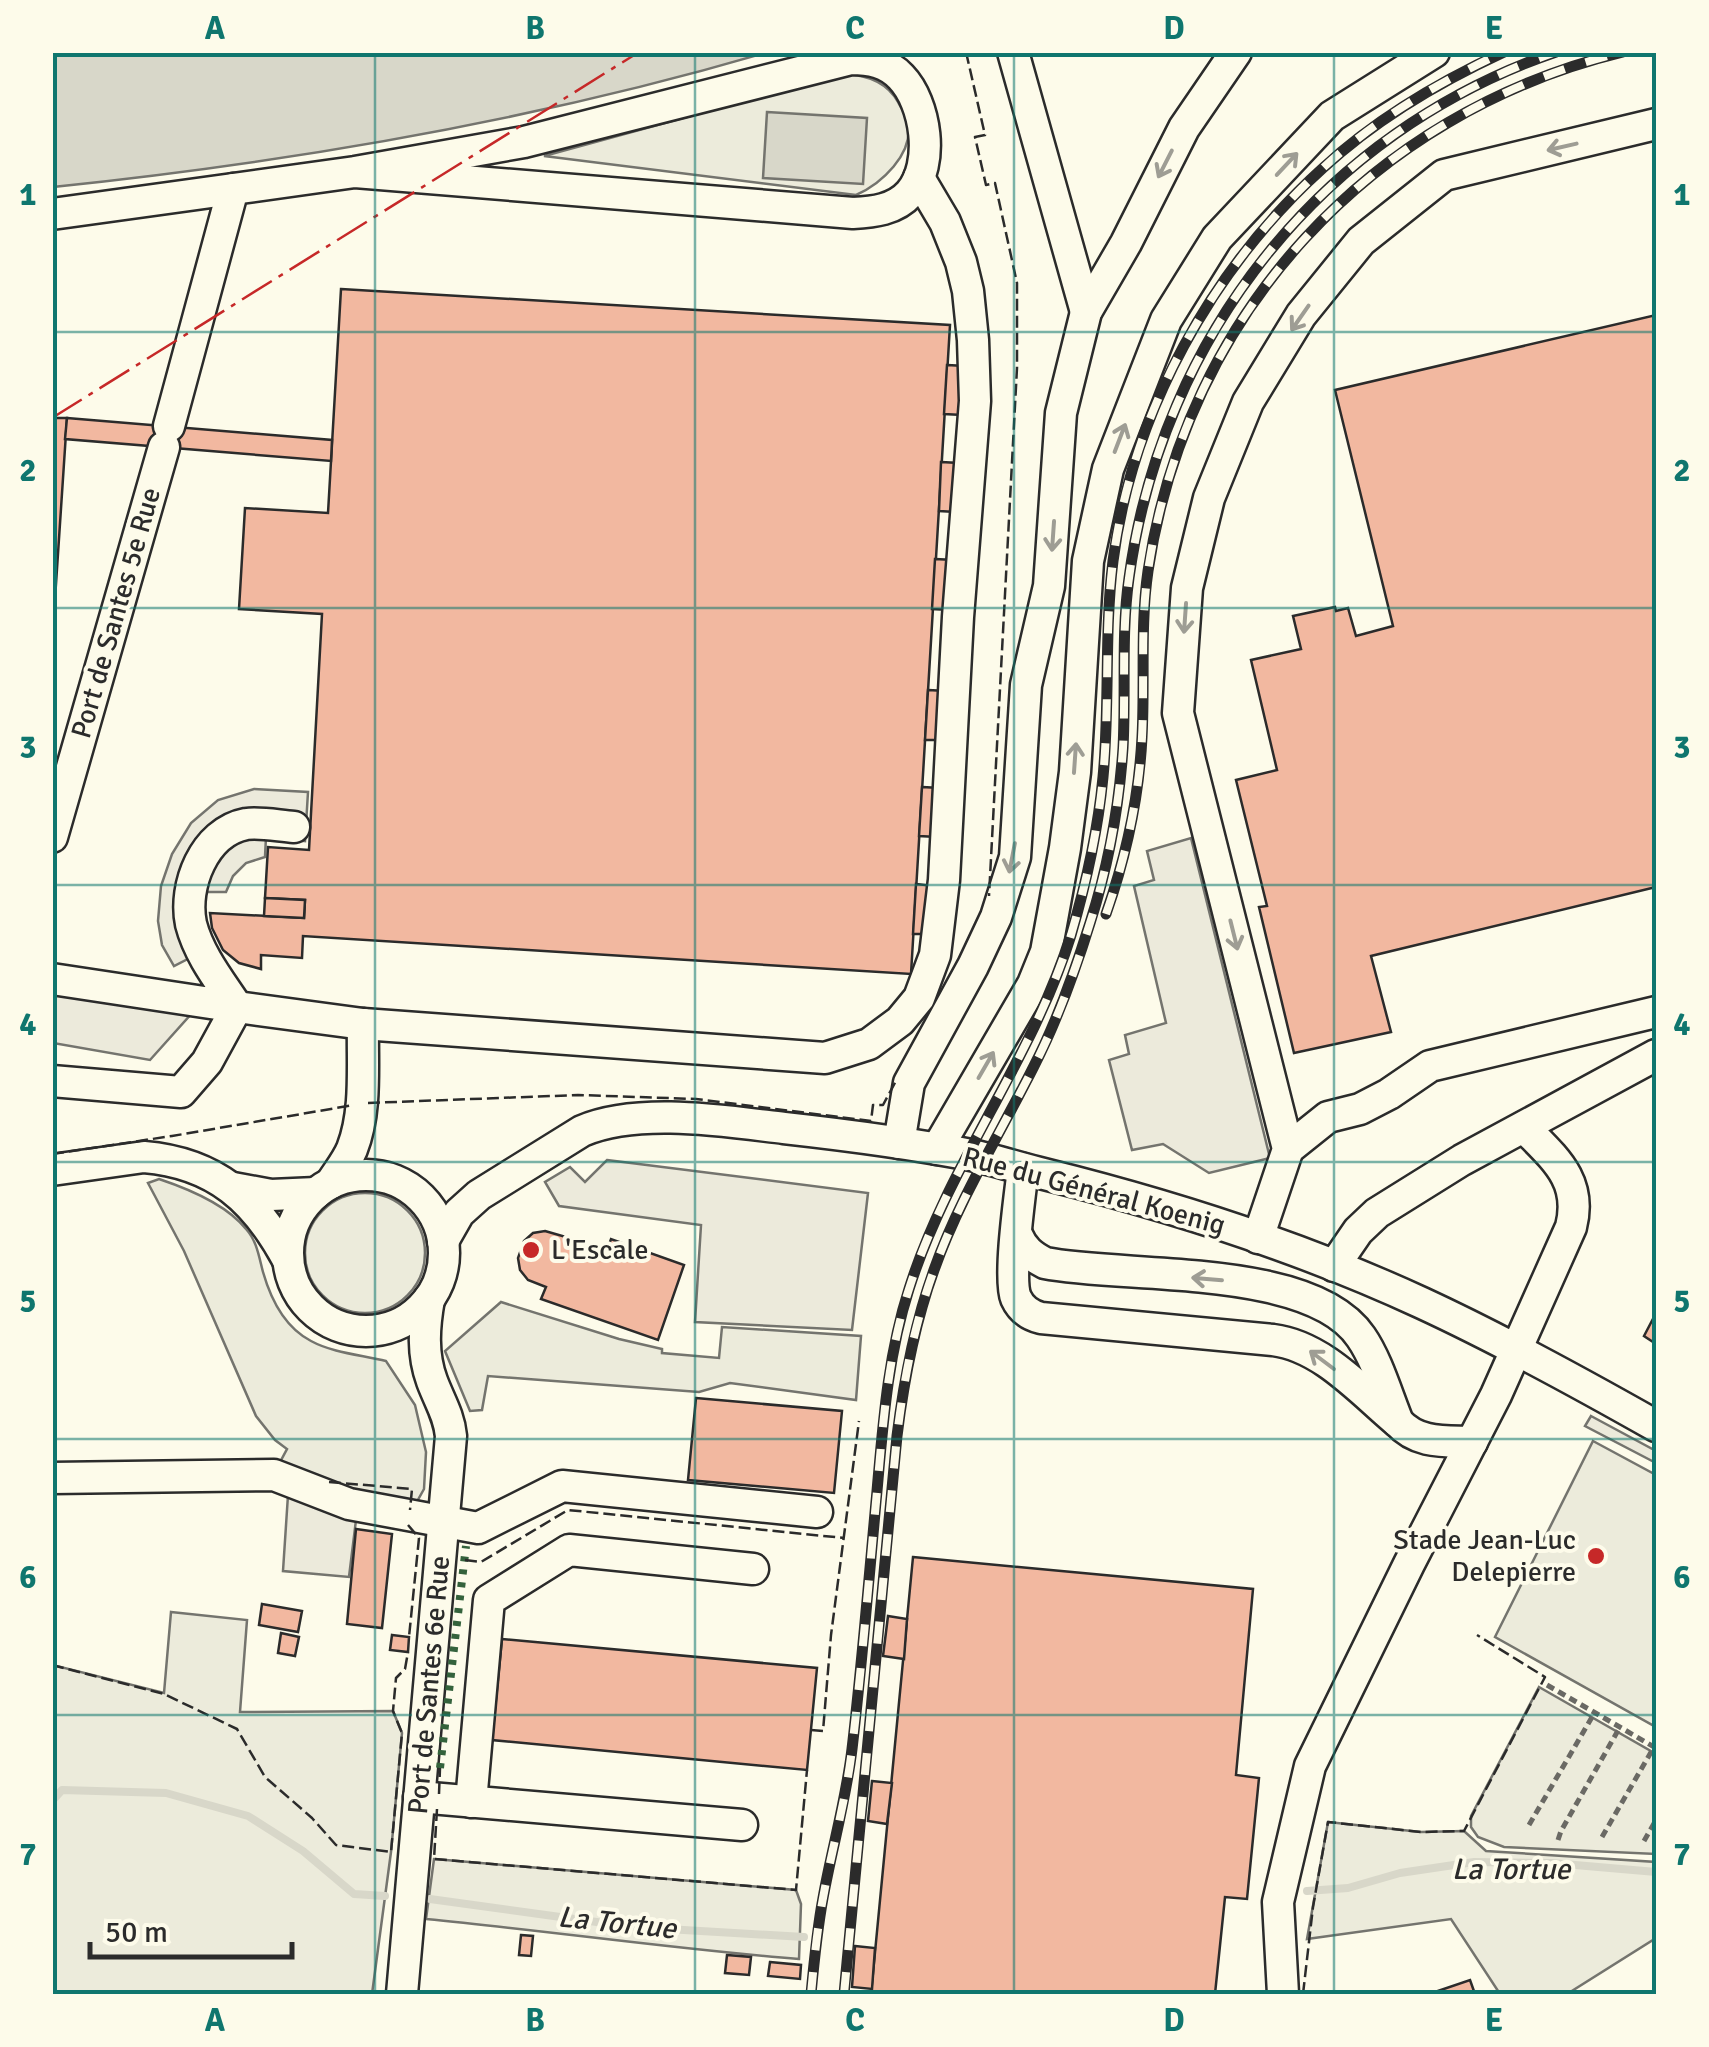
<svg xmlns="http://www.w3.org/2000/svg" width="1709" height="2047" font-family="Signika,sans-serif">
<rect width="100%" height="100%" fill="#fdfbea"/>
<g fill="#ecebdb" stroke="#74746e" stroke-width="2.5">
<path d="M845,74C866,75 887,82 898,102C901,108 907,116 908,123C914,154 881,184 856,195L544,156Z"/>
<path d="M159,1179C189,1189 226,1204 246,1229C257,1241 259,1257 263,1272C271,1300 284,1327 311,1341C333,1353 362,1355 386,1361L415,1405L426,1452L424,1489L415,1505L355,1493L279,1464L287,1449L275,1440L256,1416L184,1251L148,1183Z"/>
<circle cx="365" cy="1253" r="60"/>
<polygon points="501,1302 619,1339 662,1349 662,1353 719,1358 722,1327 861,1336 856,1400 730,1383 699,1392 488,1376 482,1410 470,1411 445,1351"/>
<polygon points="1593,1441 1656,1475 1656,1727 1495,1637"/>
<polygon points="171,1612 247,1620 240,1712 393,1711 402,1733 391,1852 372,1994 53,1994 53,1665 164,1693"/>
<polygon points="1539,1687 1656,1754 1656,1854 1504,1847 1478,1837 1471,1827 1471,1816"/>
<polygon points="1328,1822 1421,1832 1464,1831 1486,1851 1656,1862 1656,1938 1567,1994 1500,1994 1451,1919 1307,1939"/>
<path d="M434,1859L796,1890L801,1904L799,1959C674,1949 551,1931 426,1919Z"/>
</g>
<g fill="#eceadb" stroke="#74746e" stroke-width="2.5">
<polygon points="254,789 308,792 305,841 266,837 265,857 246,863 233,876 226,892 205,892 202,918 213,946 174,966 162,945 158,921 161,886 172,854 191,823 218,800"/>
<polygon points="1191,838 1270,1158 1209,1173 1163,1144 1132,1150 1109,1060 1129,1054 1125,1035 1166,1023 1134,886 1154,880 1147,851"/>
<polygon points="52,988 193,1012 150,1060 53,1043"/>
<polygon points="607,1160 868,1193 852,1330 695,1322 701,1225 559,1206 545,1182 570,1167 585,1182"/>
<polygon points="1591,1416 1656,1451 1656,1463 1585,1426"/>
<polygon points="288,1495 356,1520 349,1577 283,1571"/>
</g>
<g fill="#d8d7c9" stroke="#74746e" stroke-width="2.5">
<path d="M52,53L53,52L765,53C533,121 293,162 53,187Z"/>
<polygon points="767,112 867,118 863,184 763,178"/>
</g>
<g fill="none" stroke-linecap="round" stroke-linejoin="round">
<g stroke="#d8d7c9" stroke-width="8">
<polyline points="52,1801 62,1790 166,1793 248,1816 303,1851 354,1894 385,1896"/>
<polyline points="1307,1891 1348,1888 1400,1873 1474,1862 1552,1863 1656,1872"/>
<polyline points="430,1899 633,1927 804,1937"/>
</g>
</g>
<g fill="#f2b8a0" stroke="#2b2b2b" stroke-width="2.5">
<polygon points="341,289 950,325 911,974 303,936 302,958 261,955 261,969 239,963 223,950 212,928 210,913 304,918 305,900 265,898 268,847 309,850 322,614 239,609 245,508 328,513"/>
<polygon points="1656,315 1656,887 1371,956 1391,1032 1294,1053 1259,907 1267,906 1236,780 1277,770 1251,660 1301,649 1293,616 1335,607 1336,611 1348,608 1356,636 1393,626 1335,390"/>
<polygon points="947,365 965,366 962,415 944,414"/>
<polygon points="52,418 67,418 54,614 52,614"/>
<polygon points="67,418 332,440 331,461 65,439"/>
<polygon points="941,462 959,463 956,512 939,511"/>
<polygon points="935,559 954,560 950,610 932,609"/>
<polygon points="928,690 946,691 943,740 925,740"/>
<polygon points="922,787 940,788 937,837 919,836"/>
<polygon points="916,884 935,886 932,934 913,934"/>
<polygon points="265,898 305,900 304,918 264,916"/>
<polygon points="545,1231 580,1241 579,1244 606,1253 611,1239 684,1265 658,1340 541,1299 546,1287 528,1280 520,1270 518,1258 524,1241 533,1233"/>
<polygon points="1656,1313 1656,1344 1644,1336"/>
<polygon points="696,1398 842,1411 834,1493 688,1480"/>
<polygon points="356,1529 392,1534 382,1628 347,1624"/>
<polygon points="913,1557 1253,1589 1236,1775 1259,1778 1247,1899 1225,1897 1215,1994 871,1994"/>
<polygon points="262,1604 302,1611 298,1632 259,1625"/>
<polygon points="888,1616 907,1619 904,1659 883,1656"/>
<polygon points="281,1633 299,1637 295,1656 278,1653"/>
<polygon points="392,1635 409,1637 408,1652 390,1650"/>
<polygon points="502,1639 817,1668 807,1770 492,1740"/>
<polygon points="872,1781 892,1783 887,1824 868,1821"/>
<polygon points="521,1935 533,1936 531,1956 519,1955"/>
<polygon points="855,1946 875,1948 872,1989 852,1987"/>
<polygon points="727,1955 751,1957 749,1975 725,1973"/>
<polygon points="770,1962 801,1965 800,1979 768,1976"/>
<polygon points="1470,1980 1475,1994 1429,1994"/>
</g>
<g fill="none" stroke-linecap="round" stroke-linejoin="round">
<g stroke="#2b2b2b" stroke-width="35">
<g id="minor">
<polyline points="1013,52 1086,312"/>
<polyline points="52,214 233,189"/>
<path d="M169,426L233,189L355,172L524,142L851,59C870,59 887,62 901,77C926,103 935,164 910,193C895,210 873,212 853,213L355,172"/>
<polyline points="52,837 164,447"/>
<path d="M52,979L237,1007C220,981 199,955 191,924C183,886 204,832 246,824C261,822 279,826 294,827"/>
<polyline points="52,1081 181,1092 207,1062 237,1007 363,1024 825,1058 869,1044 900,1021 919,998 935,955 944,880 958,617 975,401 973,340 968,291 961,262 945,222 919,178"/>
<polyline points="899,1143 909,1083 973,966 996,917 1015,857 1026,685 1049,586 1061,413 1086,312 1126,243 1184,128 1236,52"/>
<polyline points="937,1149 1033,984 1046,952 1065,848 1075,772 1088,561 1108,469 1166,320 1217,238 1332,116 1434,52"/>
<polyline points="1288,1149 1328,1117 1360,1109 1389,1094 1430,1066 1656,1012"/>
<path d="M1023,1169C1020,1194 1008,1279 1016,1298C1021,1309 1029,1315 1041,1318L1273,1340C1322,1346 1361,1391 1398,1422"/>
<path d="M52,1170L144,1157C216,1163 256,1200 288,1260"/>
<circle cx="366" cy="1253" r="78"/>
<path d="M331,1183C338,1172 347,1161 352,1149C367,1111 362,1064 363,1024"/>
<polyline points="233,1188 271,1195 316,1193"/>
<path d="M1017,1235C1023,1249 1031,1256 1045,1263C1126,1279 1311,1263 1361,1337C1377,1360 1387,1395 1398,1422C1418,1444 1444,1441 1472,1442"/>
<polyline points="1258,1238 1288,1149 1178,713 1187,588 1209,498 1248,402 1301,315 1361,241 1444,175 1656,124"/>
<path d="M443,1241L459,1213L479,1195L582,1131C638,1107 724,1121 784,1128C847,1135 909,1143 971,1155C995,1160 1019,1168 1044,1174C1173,1206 1301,1247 1422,1303C1502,1340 1580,1383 1656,1426"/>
<polyline points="1334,1266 1358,1231 1377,1213 1462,1160 1656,1055"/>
<polyline points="52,1478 274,1475 349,1504 478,1528 562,1486 817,1512"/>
<polyline points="419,1797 742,1825"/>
<polyline points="471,1802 489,1600 569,1550 753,1569"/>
<path d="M402,1994L451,1436C449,1415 439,1400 432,1381C422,1354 424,1327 429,1299"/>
<path d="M1283,1994L1278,1902L1310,1766L1409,1564L1496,1395L1571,1227C1583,1180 1554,1158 1524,1127"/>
</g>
</g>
<g stroke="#6a6964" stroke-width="5" stroke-dasharray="8 5" stroke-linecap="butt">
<polyline points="1547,1685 1656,1748"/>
<polyline points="1529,1825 1595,1712"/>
<polyline points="1602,1837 1654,1747"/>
<polyline points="1558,1840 1561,1831 1620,1727"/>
<polyline points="1644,1841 1656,1820"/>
</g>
<use href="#minor" stroke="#fdfbea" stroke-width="30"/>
<g stroke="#2b2b2b" stroke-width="11">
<g id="rail">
<path d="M1106,914C1126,857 1139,797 1142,737C1145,681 1140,626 1148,571C1186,314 1371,113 1623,52"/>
<path d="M811,1994C814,1962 817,1930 823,1898C832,1848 846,1800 852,1749C862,1664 869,1577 877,1491C883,1423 888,1354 909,1289C948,1165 1032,1060 1071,935C1086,884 1098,830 1103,777C1110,705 1104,633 1113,561C1132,413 1212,268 1323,168C1376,119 1439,82 1504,52"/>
<path d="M844,1994L897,1436C904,1379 914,1325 934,1270C959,1199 1000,1134 1034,1066C1057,1021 1075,971 1090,923C1108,867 1119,807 1123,748C1126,691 1121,634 1129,578C1162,335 1323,132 1556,52"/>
</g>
</g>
<use href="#rail" stroke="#fdfbea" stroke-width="8" stroke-dasharray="22" stroke-linecap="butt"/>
<polyline stroke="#34623c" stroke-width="8" stroke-dasharray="5 8" stroke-linecap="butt" points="440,1768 466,1546"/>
<g stroke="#2b2b2b" stroke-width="2.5" stroke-dasharray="12 5" stroke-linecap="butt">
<polyline points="966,52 985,135 975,137 986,185 995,183 1017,283 1017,368 989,896"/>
<polyline points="368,1103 578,1095 696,1099 871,1121 873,1105 883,1105 897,1079"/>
<polyline points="52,1154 172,1136 354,1105"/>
<polyline points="329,1482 412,1489 410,1510"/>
<polyline points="408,1525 419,1538 409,1637"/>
<polyline points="465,1560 481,1562 568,1510 844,1538"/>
<polyline points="52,1665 164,1694 237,1729 265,1777 312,1818 336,1845 391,1852 402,1733 393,1711 396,1678 405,1669 408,1652"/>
<polyline points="811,1730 823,1731 831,1635 859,1421"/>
<polyline points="439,1794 440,1768"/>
<polyline points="437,1809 434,1859 796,1890 807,1770"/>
<polyline points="1303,1994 1313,1907 1328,1822 1421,1832 1464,1831 1545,1677 1477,1635"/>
</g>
<polyline stroke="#c62828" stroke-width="2.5" stroke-dasharray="35 8 5 8" stroke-linecap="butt" points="52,418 639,52"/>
</g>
<defs><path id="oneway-shaft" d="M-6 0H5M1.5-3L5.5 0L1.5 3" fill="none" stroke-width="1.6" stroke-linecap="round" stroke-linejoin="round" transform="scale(2.5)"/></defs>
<g stroke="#9e9d94">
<use href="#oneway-shaft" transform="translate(1562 147) rotate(167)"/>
<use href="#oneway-shaft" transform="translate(1165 164) rotate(117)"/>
<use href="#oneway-shaft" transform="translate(1287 164) rotate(-47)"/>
<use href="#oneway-shaft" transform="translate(1300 318) rotate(125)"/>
<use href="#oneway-shaft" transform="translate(1120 438) rotate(-69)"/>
<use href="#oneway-shaft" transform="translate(1053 536) rotate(94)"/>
<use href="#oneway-shaft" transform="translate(1185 618) rotate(94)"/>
<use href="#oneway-shaft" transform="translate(1075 758) rotate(-86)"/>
<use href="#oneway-shaft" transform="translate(1012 858) rotate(101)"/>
<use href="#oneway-shaft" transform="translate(1234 935) rotate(76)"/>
<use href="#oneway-shaft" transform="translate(986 1065) rotate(-60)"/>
<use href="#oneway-shaft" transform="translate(1207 1279) rotate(-175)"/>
<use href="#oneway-shaft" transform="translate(1322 1360) rotate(-143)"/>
</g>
<path fill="none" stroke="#0f766e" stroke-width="2.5" stroke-opacity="0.55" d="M375,52V1994M695,52V1994M1014,52V1994M1334,52V1994M52,332H1656M52,608H1656M52,885H1656M52,1162H1656M52,1439H1656M52,1715H1656"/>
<g fill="#c62828" stroke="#fdfbea" stroke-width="4">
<circle cx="531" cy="1250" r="10"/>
<circle cx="1596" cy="1556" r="10"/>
</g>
<g text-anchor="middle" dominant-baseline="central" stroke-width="8" stroke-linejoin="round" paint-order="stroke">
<g font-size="28" fill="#2b2b2b" stroke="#fdfbea">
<text transform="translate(116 613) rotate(-74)">Port de Santes 5e Rue</text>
<text transform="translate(1094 1191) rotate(15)">Rue du Général Koenig</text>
<text transform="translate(429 1685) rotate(-85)">Port de Santes 6e Rue</text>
</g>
<g font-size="28" fill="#2b2b2b" stroke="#fdfbea" text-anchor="start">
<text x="551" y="1250">L'Escale</text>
<text x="1576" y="1540" text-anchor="end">Stade Jean-Luc<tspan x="1576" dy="32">Delepierre</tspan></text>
</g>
<g font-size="30" font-style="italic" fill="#2b2b2b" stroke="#fdfbea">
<text x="1511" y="1869">La Tortue</text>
<text transform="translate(617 1923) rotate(6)">La Tortue</text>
</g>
</g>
<rect width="1709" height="2047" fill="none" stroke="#fdfbea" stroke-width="110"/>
<path d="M90 1942v15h202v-15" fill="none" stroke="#2b2b2b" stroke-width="5"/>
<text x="105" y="1942" font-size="30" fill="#2b2b2b" stroke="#fdfbea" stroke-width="8" paint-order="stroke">50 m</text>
<rect x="55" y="55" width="1599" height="1937" fill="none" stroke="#0f766e" stroke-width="4"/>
<g font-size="32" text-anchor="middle" font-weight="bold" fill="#0f766e">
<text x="215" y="39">A</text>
<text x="535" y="39">B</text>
<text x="855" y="39">C</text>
<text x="1174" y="39">D</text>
<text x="1494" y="39">E</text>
<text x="28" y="205">1</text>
<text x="1682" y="205">1</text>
<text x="28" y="481">2</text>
<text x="1682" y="481">2</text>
<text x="28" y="758">3</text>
<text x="1682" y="758">3</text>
<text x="28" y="1035">4</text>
<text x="1682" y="1035">4</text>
<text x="28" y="1312">5</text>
<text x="1682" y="1312">5</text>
<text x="28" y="1588">6</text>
<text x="1682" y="1588">6</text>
<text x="28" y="1865">7</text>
<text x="1682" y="1865">7</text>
<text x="215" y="2031">A</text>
<text x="535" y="2031">B</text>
<text x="855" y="2031">C</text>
<text x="1174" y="2031">D</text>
<text x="1494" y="2031">E</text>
</g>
</svg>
